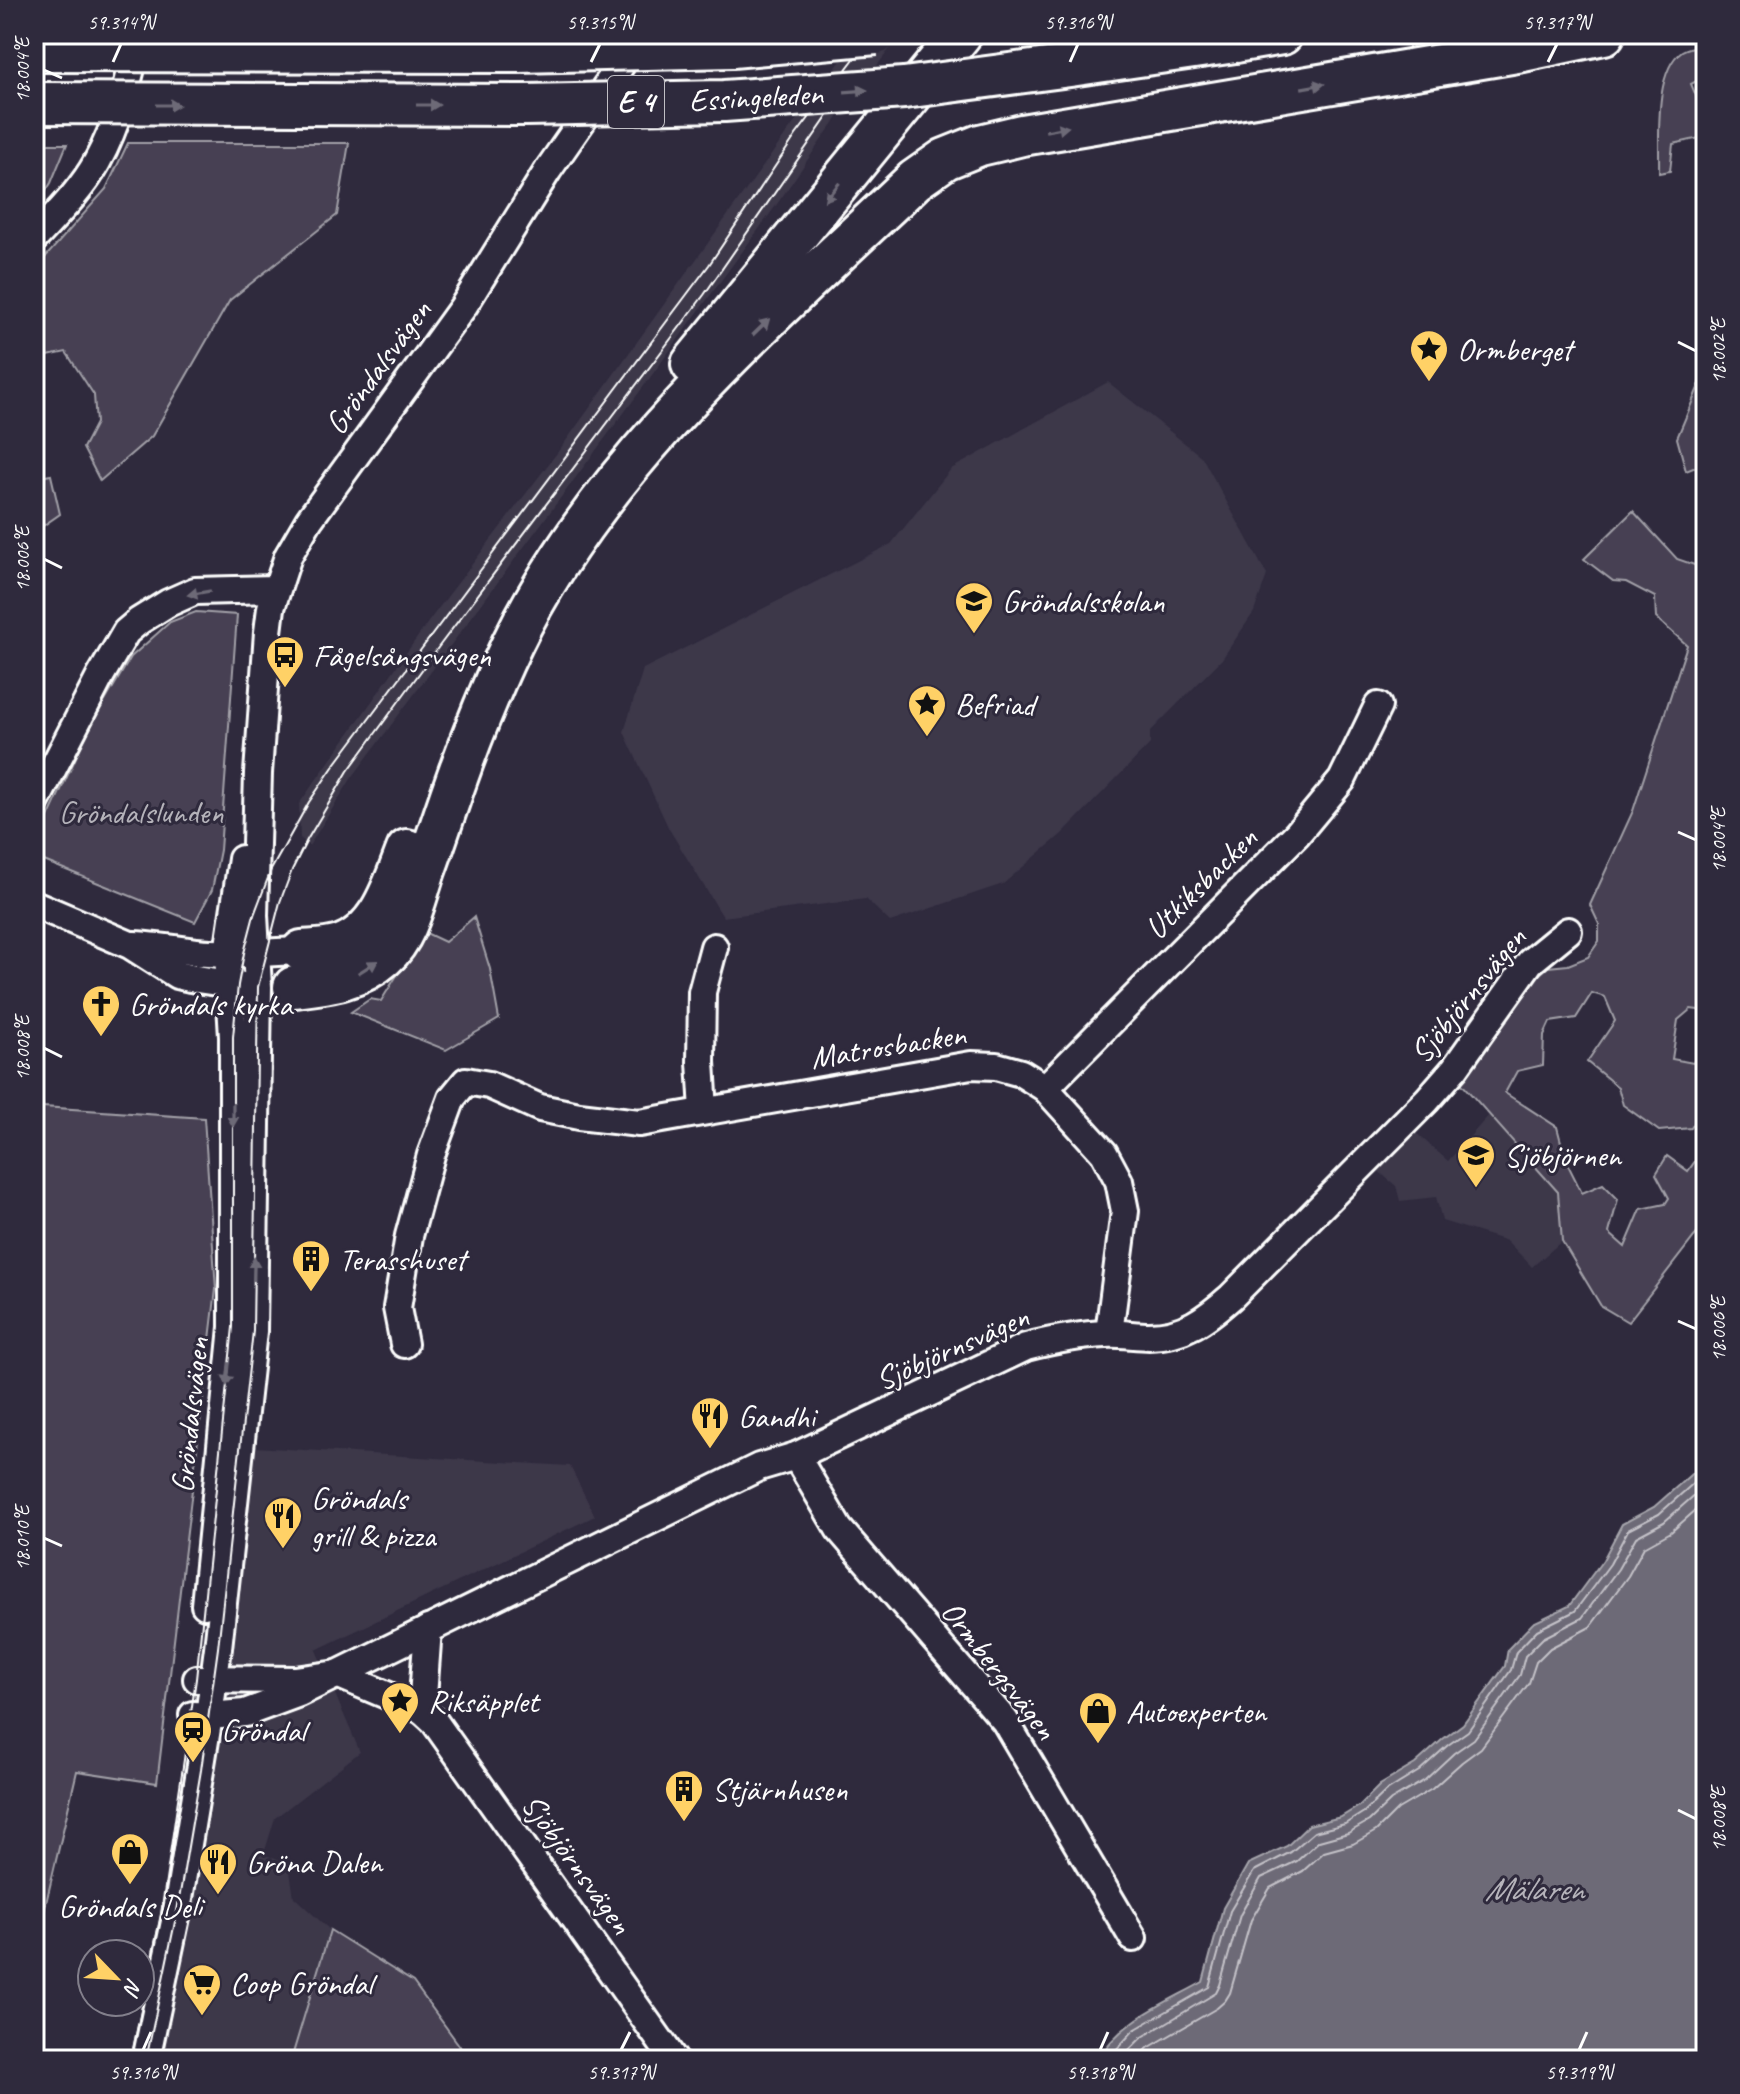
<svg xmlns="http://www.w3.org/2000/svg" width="1740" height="2094" font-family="Caveat,sans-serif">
<rect width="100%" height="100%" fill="#2f2a3d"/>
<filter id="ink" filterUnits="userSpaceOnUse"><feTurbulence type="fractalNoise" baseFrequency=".0125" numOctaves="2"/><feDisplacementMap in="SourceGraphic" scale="16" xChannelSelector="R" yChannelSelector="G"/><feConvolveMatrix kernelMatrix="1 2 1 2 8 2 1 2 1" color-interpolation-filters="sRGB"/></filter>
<g filter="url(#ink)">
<g fill="#3c3749">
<polygon points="861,34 901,34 827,132 775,207 641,390 351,779 309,846 300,838 299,804 431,618 563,445 789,130"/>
<polygon points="1108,382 1202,457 1267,575 1254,612 1222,659 1150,732 1150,744 1062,834 1003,884 890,922 866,899 723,917 669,829 624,732 643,669 891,544 951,469"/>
<polygon points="1489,1115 1558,1192 1562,1241 1532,1267 1507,1241 1442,1221 1436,1197 1400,1201 1396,1186 1377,1170 1414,1131 1448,1161"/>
<polygon points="255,1447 570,1466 595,1516 316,1650 360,1752 275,1818 264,1854 289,1865 294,1897 330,1930 291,2060 154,2060 193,1867"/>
</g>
<g fill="#464152" stroke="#a2a0a8" stroke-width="2">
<path d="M1706,45V76L1691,84L1706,119L1700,138L1673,144L1670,171L1659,173C1660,141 1653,72 1682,51C1688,47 1698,46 1706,45Z"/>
<polygon points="128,143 349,143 337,215 230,300 152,436 100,481 83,448 96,423 94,395 66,352 34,359 34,270 106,189"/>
<polygon points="34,144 67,144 51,183 34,209"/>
<polygon points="1706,369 1706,463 1686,471 1677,438"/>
<polygon points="51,475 60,514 34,532 34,478"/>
<polygon points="1633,511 1677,559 1706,569 1706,1011 1691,1009 1678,1020 1672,1059 1693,1063 1706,1048 1706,1105 1691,1128 1659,1131 1623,1105 1618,1087 1587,1062 1615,1021 1605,997 1592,993 1576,1018 1550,1022 1544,1035 1543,1065 1517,1071 1505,1093 1557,1127 1566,1161 1582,1193 1603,1184 1618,1199 1609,1233 1625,1247 1641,1209 1665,1204 1669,1198 1656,1174 1667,1156 1688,1171 1706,1146 1706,1224 1694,1237 1628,1322 1601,1306 1562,1241 1558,1192 1461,1083 1529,984 1548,967 1568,965 1588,957 1599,941 1599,924 1590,905 1633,811 1687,645 1656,618 1655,597 1626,582 1613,581 1584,559"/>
<polygon points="196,612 237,615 220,850 212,890 195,922 34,857 34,848 91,725 131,657 170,622"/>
<polygon points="474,917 490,969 499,1019 446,1050 351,1012 370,999 381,1001 424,932 445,942"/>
<polygon points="37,1076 43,1107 204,1118 216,1289 157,1783 77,1771 34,1954 34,1077"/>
<polygon points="330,1930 413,1982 470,2060 291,2060"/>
</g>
<path fill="#6d6a77" stroke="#a7a6ad" stroke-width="2" d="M1706,1461V2060H1098C1119,2021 1166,2003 1203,1982L1223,1908L1248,1864L1287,1846L1309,1825L1341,1817L1359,1806L1380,1785L1415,1764L1443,1739L1463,1724L1505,1666L1508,1649L1533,1623L1569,1606L1603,1560L1622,1524L1654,1507Z"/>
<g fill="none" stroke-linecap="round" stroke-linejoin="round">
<g stroke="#c5c3c9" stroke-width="2">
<polyline points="1107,2060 1134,2030 1209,1987 1230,1911 1254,1871 1291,1852 1314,1832 1345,1824 1364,1812 1385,1792 1419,1771 1448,1745 1468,1731 1511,1670 1516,1652 1537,1630 1575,1611 1610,1564 1628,1530 1659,1514 1706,1472"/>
<polyline points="1119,2060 1141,2038 1216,1993 1220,1985 1240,1915 1261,1878 1297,1861 1319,1841 1348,1833 1369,1821 1391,1800 1425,1780 1454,1753 1474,1739 1520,1675 1525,1656 1543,1638 1582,1618 1618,1569 1636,1537 1664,1522 1706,1485"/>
<polyline points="1136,2060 1148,2048 1217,2008 1225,2001 1230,1993 1251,1920 1270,1888 1303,1871 1324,1852 1353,1844 1376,1831 1398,1809 1432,1789 1462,1762 1481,1748 1529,1683 1536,1662 1550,1648 1590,1627 1628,1576 1644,1547 1671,1532 1706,1501"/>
</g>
<g stroke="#fff" stroke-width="32">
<g id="minor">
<path d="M34,239C56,215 81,191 97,162C118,124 129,79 138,38"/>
<polyline points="34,805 101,675 126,632 139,621 168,603 195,591 276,589"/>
<polyline points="34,904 130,945 177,975 190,978 244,986"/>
<path d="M134,945C155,946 175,949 196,952C230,956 267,952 302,951"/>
<polyline points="1045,1088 1297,834 1342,780 1378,706"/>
<polyline points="704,1111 701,1062 702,992 714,947"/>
<polyline points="404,1344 397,1308 409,1236 431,1155 452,1098 466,1081 489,1085 540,1108 579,1116 639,1123 971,1065 996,1066 1021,1073 1045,1088 1104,1153 1119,1181 1125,1211 1109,1333"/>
<polyline points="796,1456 839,1529 1005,1721 1133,1938"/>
<polyline points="205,1605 233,1327 233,1037 228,953 242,859"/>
<polyline points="197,1679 295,1680 337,1674 422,1710 434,1721 674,2060"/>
<polyline points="422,1710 428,1629"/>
<path d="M193,1715L209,1716L245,1713L299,1693L759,1467L796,1456L1026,1347C1053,1340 1078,1335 1106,1334C1120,1333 1135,1336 1149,1336C1184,1336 1206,1319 1231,1297L1427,1100L1455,1068L1530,962L1568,931"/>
<polyline points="146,2060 176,1917 209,1716 218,1648 253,1331 258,987 254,915 258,773 268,632 271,608 288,556 309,520 463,307 548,170 636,43"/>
</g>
</g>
<g stroke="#fff" stroke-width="46">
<g id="highway">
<polyline points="1235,42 1282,34"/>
<polyline points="692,364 961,34"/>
<path d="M302,951C314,950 328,950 340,946C380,932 393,886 407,850"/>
<path d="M294,987C327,983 358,980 384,957C408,936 415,899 425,870C436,840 446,809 457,778C473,733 491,688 512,644C600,461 770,318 915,180L945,159L980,145L1022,135L1523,51L1604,34"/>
</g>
</g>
<use href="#minor" stroke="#2f2a3d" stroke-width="26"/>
<use href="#highway" stroke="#2f2a3d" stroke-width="40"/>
<g stroke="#fff" stroke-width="2">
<polyline points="131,2060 161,1914 196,1679 233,1327 233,1037 238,985 244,953 254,915 271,870 309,802 333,767 709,265 796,135 873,34"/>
<polyline points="146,2060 176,1917 201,1770 218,1648 253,1331 258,987 280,902 292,870 307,840 348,771 440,645 704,295 852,81"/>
</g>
<g stroke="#fff" stroke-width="46" stroke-linecap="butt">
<g id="highway-bridge">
<polyline points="34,51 518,52 732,47 876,34"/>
<polyline points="34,103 526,105 724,101 904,88 1070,66 1235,42"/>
</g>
</g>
<use href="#highway-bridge" stroke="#2f2a3d" stroke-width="40"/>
</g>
<defs><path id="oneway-solid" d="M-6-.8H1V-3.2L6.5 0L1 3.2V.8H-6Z" transform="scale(2)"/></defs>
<g fill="#6d6a77">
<use href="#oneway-solid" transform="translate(1313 86) rotate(-10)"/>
<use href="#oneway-solid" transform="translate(856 91) rotate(-4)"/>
<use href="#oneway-solid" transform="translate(168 105)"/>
<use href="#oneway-solid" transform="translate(428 105)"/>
<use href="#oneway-solid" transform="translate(1057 129) rotate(-10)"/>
<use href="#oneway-solid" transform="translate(832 192) rotate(129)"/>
<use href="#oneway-solid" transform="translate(761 327) rotate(-44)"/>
<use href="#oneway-solid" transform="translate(199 593) rotate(170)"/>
<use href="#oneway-solid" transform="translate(368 967) rotate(-32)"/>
<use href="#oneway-solid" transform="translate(233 1115) rotate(90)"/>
<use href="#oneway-solid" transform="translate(254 1269) rotate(-89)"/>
<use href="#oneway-solid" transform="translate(228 1374) rotate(96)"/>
</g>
</g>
<path fill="none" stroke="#fff" stroke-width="3" d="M113,62L121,44M591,62L600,44M1070,62L1078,44M1548,62L1557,44M44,70L62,78M1678,342L1696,351M44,559L62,568M1678,832L1696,840M44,1048L62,1057M1678,1321L1696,1329M44,1538L62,1546M1678,1810L1696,1819M143,2050L151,2032M621,2050L630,2032M1100,2050L1108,2032M1579,2050L1587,2032"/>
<defs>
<g id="sight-pin" transform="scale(2)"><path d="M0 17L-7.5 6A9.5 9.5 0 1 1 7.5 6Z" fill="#ffd166" stroke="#2f2a3d"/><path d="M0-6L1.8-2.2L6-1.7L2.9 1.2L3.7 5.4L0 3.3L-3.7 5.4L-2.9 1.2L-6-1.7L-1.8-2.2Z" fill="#111"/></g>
<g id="school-pin" transform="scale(2)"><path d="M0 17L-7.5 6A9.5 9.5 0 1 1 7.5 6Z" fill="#ffd166" stroke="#2f2a3d"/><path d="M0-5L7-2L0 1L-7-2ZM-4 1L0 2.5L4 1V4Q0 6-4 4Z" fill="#111"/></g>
<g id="bus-pin" transform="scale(2)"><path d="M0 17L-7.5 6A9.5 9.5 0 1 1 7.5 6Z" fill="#ffd166" stroke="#2f2a3d"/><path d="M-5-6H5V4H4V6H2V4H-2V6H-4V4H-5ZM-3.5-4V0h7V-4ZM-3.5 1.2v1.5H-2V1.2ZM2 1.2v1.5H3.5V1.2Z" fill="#111"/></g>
<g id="church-pin" transform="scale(2)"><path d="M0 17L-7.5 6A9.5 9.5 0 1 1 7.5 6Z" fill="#ffd166" stroke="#2f2a3d"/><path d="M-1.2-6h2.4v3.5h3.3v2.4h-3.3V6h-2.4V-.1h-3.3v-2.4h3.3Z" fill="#111"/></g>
<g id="building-pin" transform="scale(2)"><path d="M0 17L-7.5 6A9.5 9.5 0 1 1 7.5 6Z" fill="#ffd166" stroke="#2f2a3d"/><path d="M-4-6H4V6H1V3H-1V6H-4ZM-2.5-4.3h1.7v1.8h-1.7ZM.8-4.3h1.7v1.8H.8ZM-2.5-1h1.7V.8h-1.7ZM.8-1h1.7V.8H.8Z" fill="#111"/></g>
<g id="restaurant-pin" transform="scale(2)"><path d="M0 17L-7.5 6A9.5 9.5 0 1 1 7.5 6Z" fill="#ffd166" stroke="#2f2a3d"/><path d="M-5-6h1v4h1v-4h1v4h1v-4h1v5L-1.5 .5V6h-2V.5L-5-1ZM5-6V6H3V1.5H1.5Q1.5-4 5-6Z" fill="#111"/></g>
<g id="shop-pin" transform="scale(2)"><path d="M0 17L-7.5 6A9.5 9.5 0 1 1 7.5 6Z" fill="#ffd166" stroke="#2f2a3d"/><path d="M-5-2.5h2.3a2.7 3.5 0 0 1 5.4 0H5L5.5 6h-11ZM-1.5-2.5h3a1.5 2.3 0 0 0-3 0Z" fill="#111"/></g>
<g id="station-pin" transform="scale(2)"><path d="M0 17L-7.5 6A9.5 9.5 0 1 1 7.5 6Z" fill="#ffd166" stroke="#2f2a3d"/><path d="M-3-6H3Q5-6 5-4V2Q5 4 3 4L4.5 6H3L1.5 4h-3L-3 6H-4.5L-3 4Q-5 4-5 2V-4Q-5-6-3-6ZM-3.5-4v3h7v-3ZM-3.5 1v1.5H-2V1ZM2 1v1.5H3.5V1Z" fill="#111"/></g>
<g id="supermarket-pin" transform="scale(2)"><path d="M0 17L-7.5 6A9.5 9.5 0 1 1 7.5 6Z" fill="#ffd166" stroke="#2f2a3d"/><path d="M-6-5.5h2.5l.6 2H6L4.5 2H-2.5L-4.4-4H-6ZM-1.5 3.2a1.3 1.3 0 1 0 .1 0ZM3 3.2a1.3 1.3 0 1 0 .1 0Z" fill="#111"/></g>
</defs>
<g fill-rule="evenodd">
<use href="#sight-pin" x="1429" y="349"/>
<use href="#school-pin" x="974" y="601"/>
<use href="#bus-pin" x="285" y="655"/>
<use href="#sight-pin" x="927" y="704"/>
<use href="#church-pin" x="101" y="1004"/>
<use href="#school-pin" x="1476" y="1155"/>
<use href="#building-pin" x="311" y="1259"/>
<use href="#restaurant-pin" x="710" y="1416"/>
<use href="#restaurant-pin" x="283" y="1516"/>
<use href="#sight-pin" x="400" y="1701"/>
<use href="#shop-pin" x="1098" y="1711"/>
<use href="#station-pin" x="193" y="1730"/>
<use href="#building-pin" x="684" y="1789"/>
<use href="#shop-pin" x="130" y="1852"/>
<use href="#restaurant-pin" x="218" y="1862"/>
<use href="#supermarket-pin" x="202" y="1983"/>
</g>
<g text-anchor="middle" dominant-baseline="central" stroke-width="6" stroke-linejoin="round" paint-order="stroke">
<rect fill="#2f2a3d" stroke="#c1bfc5" stroke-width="2" x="608" y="76" width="56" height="52" rx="6"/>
<g font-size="30" font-weight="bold" fill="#fff">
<text x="636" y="102">E 4</text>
</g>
<g font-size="32" fill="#fff" stroke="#2f2a3d">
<text transform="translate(756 97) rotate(-3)">Essingeleden</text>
<text transform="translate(378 367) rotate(-54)">Gröndalsvägen</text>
<text transform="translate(1201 883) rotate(-45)">Utkiksbacken</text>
<text transform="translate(1468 995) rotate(-51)">Sjöbjörnsvägen</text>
<text transform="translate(888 1046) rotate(-9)">Matrosbacken</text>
<text transform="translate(952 1348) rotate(-24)">Sjöbjörnsvägen</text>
<text transform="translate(190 1415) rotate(-84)">Gröndalsvägen</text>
<text transform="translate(999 1670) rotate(52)">Ormbergsvägen</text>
<text transform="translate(577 1864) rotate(54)">Sjöbjörnsvägen</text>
</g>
<g font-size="32" fill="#fff" stroke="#2f2a3d" text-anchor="start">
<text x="1457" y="349">Ormberget</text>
<text x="1002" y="601">Gröndalsskolan</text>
<text x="313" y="655">Fågelsångsvägen</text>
<text x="955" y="704">Befriad</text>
<text x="129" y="1004">Gröndals kyrka</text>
<text x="1504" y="1155">Sjöbjörnen</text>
<text x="339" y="1259">Terasshuset</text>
<text x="738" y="1416">Gandhi</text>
<text x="311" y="1498">Gröndals<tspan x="311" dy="37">grill &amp; pizza</tspan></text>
<text x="428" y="1701">Riksäpplet</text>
<text x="1126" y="1711">Autoexperten</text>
<text x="221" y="1730">Gröndal</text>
<text x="712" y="1789">Stjärnhusen</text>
<text x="246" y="1862">Gröna Dalen</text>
<text x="130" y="1906" text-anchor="middle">Gröndals Deli</text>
<text x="230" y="1983">Coop Gröndal</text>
</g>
<g font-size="32" fill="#b5b3ba" stroke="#2f2a3d">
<text x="141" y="812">Gröndalslunden</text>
</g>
<g font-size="34" font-style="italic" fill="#b6b4bb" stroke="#2f2a3d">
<text x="1534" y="1888">Mälaren</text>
</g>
</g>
<rect width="1740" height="2094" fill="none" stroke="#2f2a3d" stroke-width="88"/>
<g transform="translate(116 1978) rotate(115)"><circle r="38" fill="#2f2a3d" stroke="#827f8b" stroke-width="2"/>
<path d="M0-6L14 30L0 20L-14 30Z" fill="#ffd166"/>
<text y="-12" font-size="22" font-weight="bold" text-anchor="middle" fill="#ffffff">N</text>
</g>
<rect x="44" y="44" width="1652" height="2006" fill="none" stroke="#fff" stroke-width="3"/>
<g font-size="20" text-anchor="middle" fill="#fff">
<text x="121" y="29">59.314°N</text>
<text x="600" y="29">59.315°N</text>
<text x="1078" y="29">59.316°N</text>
<text x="1557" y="29">59.317°N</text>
<text transform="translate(22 70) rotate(-90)" y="7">18.004°E</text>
<text transform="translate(1718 351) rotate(-90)" y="7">18.002°E</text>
<text transform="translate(22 559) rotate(-90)" y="7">18.006°E</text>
<text transform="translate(1718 840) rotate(-90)" y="7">18.004°E</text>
<text transform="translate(22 1048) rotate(-90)" y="7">18.008°E</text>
<text transform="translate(1718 1329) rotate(-90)" y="7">18.006°E</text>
<text transform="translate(22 1538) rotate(-90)" y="7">18.010°E</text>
<text transform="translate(1718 1819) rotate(-90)" y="7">18.008°E</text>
<text x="143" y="2079">59.316°N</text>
<text x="621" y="2079">59.317°N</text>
<text x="1100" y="2079">59.318°N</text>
<text x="1579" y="2079">59.319°N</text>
</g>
</svg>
